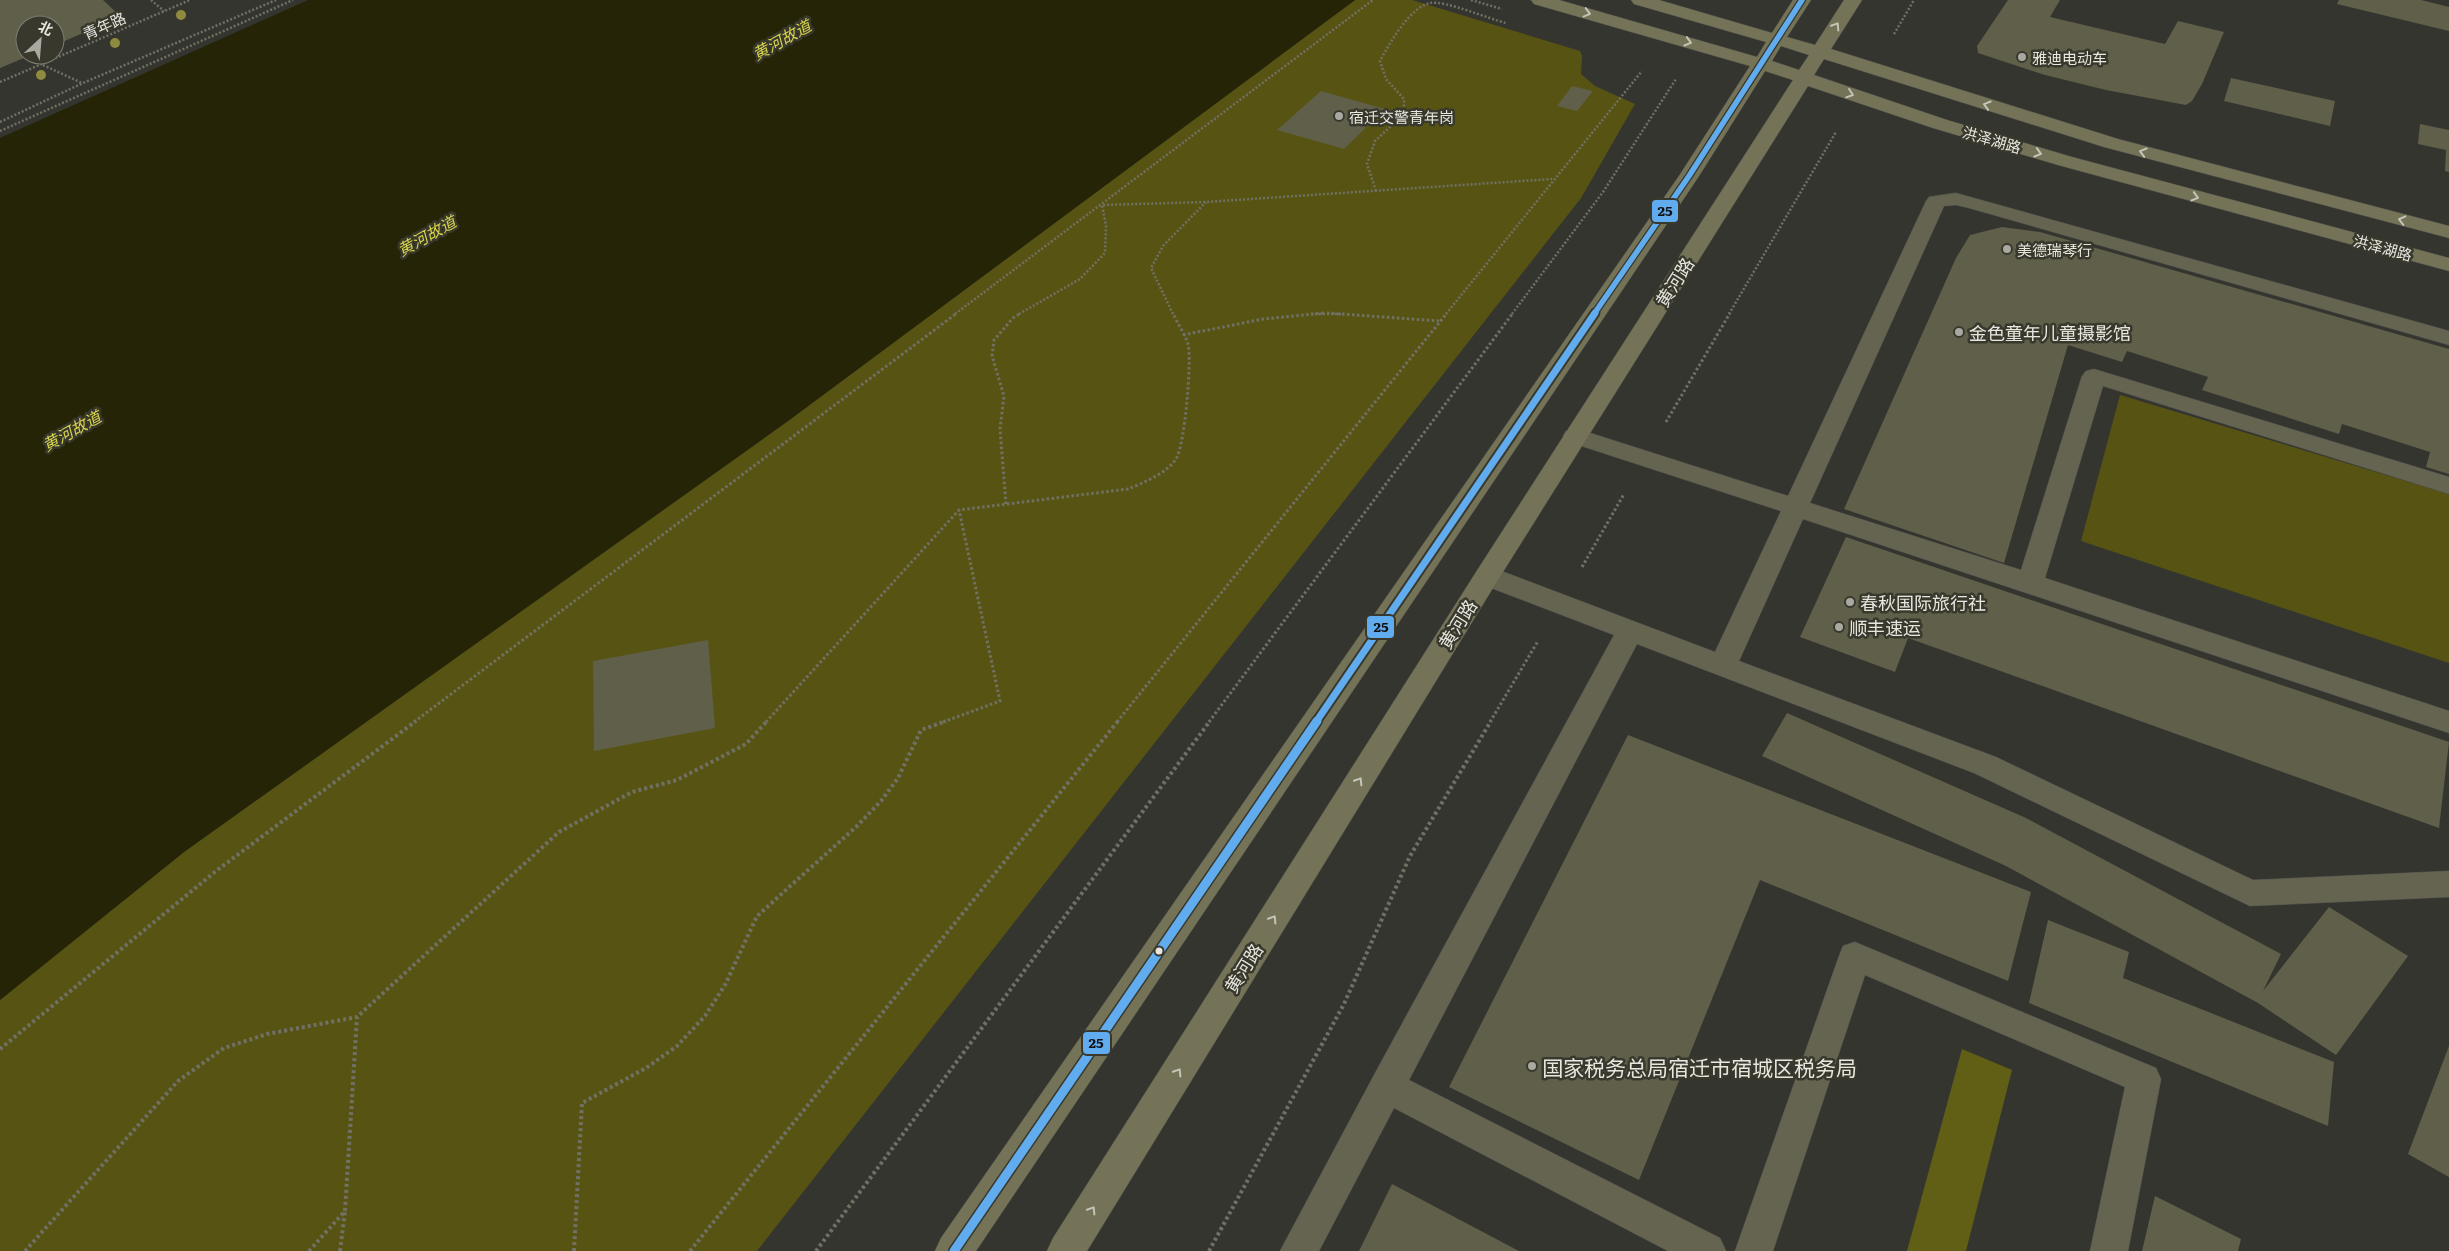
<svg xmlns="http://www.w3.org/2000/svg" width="2449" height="1251" font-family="Literata,'Noto Sans SC',serif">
<rect width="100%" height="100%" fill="#353530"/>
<g fill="#575413">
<polygon points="1355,0 1412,0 1580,51 1582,56 1581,74 1595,86 1635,104 1581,198 757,1251 0,1251 0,1000 184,852 788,421"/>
<polygon points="2120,395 2449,494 2449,663 2081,541"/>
</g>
<polygon fill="#615f15" points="1962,1049 2012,1070 1966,1251 1907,1251"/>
<polygon fill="#252406" points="308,0 1355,0 788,421 184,852 0,1000 0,138"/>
<g fill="#605f49">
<polygon points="0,0 103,0 121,17 55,45 55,25 25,25 25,55 31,55 0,68"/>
<polygon points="2008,0 2060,0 2050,17 2165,44 2178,21 2224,32 2202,84 2192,101 2186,105 2106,90 2045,75 1978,53 1977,46"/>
<polygon points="2339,0 2421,0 2449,7 2449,31 2337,4"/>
<polygon points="2231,78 2335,101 2330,126 2224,101"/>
<polygon points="1572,86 1593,91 1577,111 1557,106"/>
<polygon points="1321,91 1385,109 1344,149 1277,130"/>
<polygon points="2420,124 2449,130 2449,172 2445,171 2446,150 2418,144"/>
<polygon points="2002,227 2040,232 2449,349 2449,474 2426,467 2430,452 2342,424 2339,434 2202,390 2208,377 2127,351 2122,362 2068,345 2004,563 1844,509 1956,258 1970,235"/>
<polygon points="1846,537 2449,742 2439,828 1908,638 1895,672 1800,637"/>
<polygon points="708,640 715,728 594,751 593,661"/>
<polygon points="1787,713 2026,818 2281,954 2263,991 2329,907 2408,956 2336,1055 2258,1003 2006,866 1762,756"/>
<polygon points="1628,735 2031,892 2008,981 1760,880 1639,1180 1449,1087"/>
<polygon points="2048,920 2129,952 2123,978 2334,1062 2328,1126 2029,1003"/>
<polygon points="2449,1046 2449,1177 2408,1154"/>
<polygon points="1392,1184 1519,1251 1359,1251"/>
<polygon points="2155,1196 2241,1239 2238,1251 2142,1251"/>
</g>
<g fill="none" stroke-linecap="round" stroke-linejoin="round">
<g stroke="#51514d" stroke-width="1">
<g id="minor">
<polygon points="1956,193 2449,331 2449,345 1969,208 1956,205 1944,206 1810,503 2021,570 2082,376 2086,371 2094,369 2449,477 2449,494 2103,386 2045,578 2449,711 2449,733 1803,519 1739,661 1996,757 2253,880 2449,871 2449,897 2250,906 1974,773 1637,644 1409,1080 1720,1238 1726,1251 1668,1251 1394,1108 1319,1251 1280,1251 1374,1075 1614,635 1478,583 1474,576 1478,569 1487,567 1496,569 1715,652 1781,511 1566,441 1563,436 1566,431 1575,428 1584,431 1788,496 1926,201 1929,197"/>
<polygon points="1855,942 2156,1068 2161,1079 2128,1251 2090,1251 2125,1087 1865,975 1773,1251 1735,1251 1839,956 1843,946"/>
</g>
</g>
<g stroke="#51514d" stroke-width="1">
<path id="major" d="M1531,0H1559L1757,57L1766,42L1634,4L1631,0H1659L1772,33L1793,0H1811L1787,37L1815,45L1844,0H1862L1831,49L2118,139L2449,226V238L2104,147L1824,59L1814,75L1947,120L2072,157L2449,258V271L2058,165L1933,128L1808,86L1496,583L1087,1251H1047L1053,1238L1478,569L1793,80L1765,71L1699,176L976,1251H935L941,1238L1679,176L1750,66L1534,4ZM1781,46L1809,55L1799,70L1772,61Z"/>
</g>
<g stroke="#717064" stroke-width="2.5" stroke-dasharray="2 2" stroke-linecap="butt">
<polyline points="151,0 164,11"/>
<polyline points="1471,0 1502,9"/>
<polyline points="1894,34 1914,0"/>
<polyline points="43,65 82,83"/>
<polyline points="0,82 190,0"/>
<polyline points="0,122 83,83 276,0"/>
<polyline points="0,131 293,0"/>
<path d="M1376,191L1367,164L1375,141L1404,114V99L1386,79L1380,61C1389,44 1410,7 1430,3C1445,0 1489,19 1506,23"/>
<polyline points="955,314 1373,0"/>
<polyline points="1019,314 1080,279 1105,253 1106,226 1102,205 1206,202 1552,179"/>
<polyline points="1173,314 1151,268 1163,246 1206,202"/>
<polyline points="1311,314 1344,314"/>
<polyline points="1446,314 1642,71"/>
<polyline points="1512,314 1603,192 1676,79"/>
<polyline points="1729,314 1836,132"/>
</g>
<g stroke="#717064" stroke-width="3" stroke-dasharray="2.5 2.5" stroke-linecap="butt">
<polyline points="1327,313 1439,321"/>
<polyline points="1183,335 1263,319 1324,313"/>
<polyline points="1666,422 1730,313"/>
<polyline points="1006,504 1000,429 1004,396 992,356 994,340 1013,318 1021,313"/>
<polyline points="1582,567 1624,494"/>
<polyline points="414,722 957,313"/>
<path d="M766,722L959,510L1128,489C1143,483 1167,473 1176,459C1185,445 1192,360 1188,344C1185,334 1177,323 1173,313"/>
<polyline points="943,722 1000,701 959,510"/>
<polyline points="1117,722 1447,313"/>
<polyline points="1209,722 1513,313"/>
<polyline points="1490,722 1538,641"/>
</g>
<g stroke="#717064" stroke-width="4" stroke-dasharray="3 3" stroke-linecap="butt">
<polyline points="0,1049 216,871 416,721"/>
<polyline points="25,1251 178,1081 224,1048 267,1034 357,1017"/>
<polyline points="309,1251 345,1211 357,1017 559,832 632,792 677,780 746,744 767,721"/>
<polyline points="340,1251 345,1211"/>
<polyline points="574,1251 582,1103 646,1068 677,1046 705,1016 725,985 757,916 856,827 881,801 898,778 921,730 946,721"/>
<polyline points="690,1251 1118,721"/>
<polyline points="816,1251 1210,721"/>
<polyline points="1209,1251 1344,1004 1410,856 1491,721"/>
</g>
<use href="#minor" fill="#656451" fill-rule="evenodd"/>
<use href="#major" fill="#747357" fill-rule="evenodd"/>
<g stroke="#38382d" stroke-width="8">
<polyline id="bus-1-far2" points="1594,314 1689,176 1802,0"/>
</g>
<g stroke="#38382d" stroke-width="11">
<polyline id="bus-1-far1" points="1316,722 1595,313"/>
</g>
<g stroke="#38382d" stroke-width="12">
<polyline id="bus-1" points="954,1251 1317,721"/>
</g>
<use href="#bus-1-far2" stroke="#60acee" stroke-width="5.5"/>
<use href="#bus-1-far1" stroke="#60acee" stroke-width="7"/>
<use href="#bus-1" stroke="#60acee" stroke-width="9"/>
</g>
<g fill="#8e8b3e">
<circle cx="181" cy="15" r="5"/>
<circle cx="115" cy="43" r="5"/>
<circle cx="41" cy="75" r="5"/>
</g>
<defs><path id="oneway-chevron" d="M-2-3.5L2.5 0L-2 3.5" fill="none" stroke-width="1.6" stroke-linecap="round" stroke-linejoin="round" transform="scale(1.25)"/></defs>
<g stroke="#c4c4b7">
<use href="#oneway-chevron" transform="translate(1587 13) rotate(15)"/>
<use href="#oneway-chevron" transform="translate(1836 26) rotate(-57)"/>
<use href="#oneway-chevron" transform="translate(1688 42) rotate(17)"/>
<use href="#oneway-chevron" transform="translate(1850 94) rotate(19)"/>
<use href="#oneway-chevron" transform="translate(1987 105) rotate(-163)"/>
<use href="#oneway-chevron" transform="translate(2143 152) rotate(-164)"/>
<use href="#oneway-chevron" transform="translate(2038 153) rotate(16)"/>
<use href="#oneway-chevron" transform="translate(2195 197) rotate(16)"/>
<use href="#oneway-chevron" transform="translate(2402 220) rotate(-166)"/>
<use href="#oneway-chevron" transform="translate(1359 781) rotate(-58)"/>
<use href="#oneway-chevron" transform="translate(1273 919) rotate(-58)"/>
<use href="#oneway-chevron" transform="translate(1178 1072) rotate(-58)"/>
<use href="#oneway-chevron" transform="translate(1092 1210) rotate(-58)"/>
</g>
<g fill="#a9a9a2" stroke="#38382d" stroke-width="2">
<circle cx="2022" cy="57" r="5"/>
<circle cx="1339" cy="116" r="5"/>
<circle cx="2007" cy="249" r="5"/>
<circle cx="1959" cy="332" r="5"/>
<circle cx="1850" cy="602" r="5"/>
<circle cx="1839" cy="627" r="5"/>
<circle cx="1532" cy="1066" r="5"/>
</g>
<circle fill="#e7e7e0" stroke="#38382d" stroke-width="2" cx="1159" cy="951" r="4.5"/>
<g text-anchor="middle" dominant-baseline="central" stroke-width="5" stroke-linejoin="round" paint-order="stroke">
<g font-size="15" fill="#e7e7e0" stroke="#38382d">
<text transform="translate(104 25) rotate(-24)">青年路</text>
<text transform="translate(1992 139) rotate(16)">洪泽湖路</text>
<text transform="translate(2383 247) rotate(15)">洪泽湖路</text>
</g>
<g font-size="15" fill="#e7e7e0" stroke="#38382d" text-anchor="start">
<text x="2032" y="57">雅迪电动车</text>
<text x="1349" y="116">宿迁交警青年岗</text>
<text x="2017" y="249">美德瑞琴行</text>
</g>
<g font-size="16" font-style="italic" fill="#d8d44b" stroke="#38382d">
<text transform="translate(781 39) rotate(-29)">黄河故道</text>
<text transform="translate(426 235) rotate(-29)">黄河故道</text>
<text transform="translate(71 430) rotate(-29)">黄河故道</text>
</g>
<g font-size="18" fill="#e7e7e0" stroke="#38382d">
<text transform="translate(1674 282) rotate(-58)">黄河路</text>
<text transform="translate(1457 624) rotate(-58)">黄河路</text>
<text transform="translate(1243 968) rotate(-58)">黄河路</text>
</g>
<g font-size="18" fill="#e7e7e0" stroke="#38382d" text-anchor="start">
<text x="1969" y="332">金色童年儿童摄影馆</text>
<text x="1860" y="602">春秋国际旅行社</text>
<text x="1849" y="627">顺丰速运</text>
</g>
<g font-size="21" fill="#e7e7e0" stroke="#38382d" text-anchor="start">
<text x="1542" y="1066">国家税务总局宿迁市宿城区税务局</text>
</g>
</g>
<g stroke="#38382d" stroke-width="2">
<rect x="1651" y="199" width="28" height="24" rx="5" fill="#60acee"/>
<rect x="1366" y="615" width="29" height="24" rx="5" fill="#60acee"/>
<rect x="1082" y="1031" width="29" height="24" rx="5" fill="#60acee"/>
</g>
<g font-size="14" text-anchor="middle" font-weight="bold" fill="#111">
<text x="1665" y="216">25</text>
<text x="1381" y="632">25</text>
<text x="1096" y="1048">25</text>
</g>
<g transform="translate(40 40) rotate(26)"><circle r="24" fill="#38382d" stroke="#7e7e75"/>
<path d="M0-4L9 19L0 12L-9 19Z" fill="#a9a9a2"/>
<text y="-8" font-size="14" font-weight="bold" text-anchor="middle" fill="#e7e7e0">北</text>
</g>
</svg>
